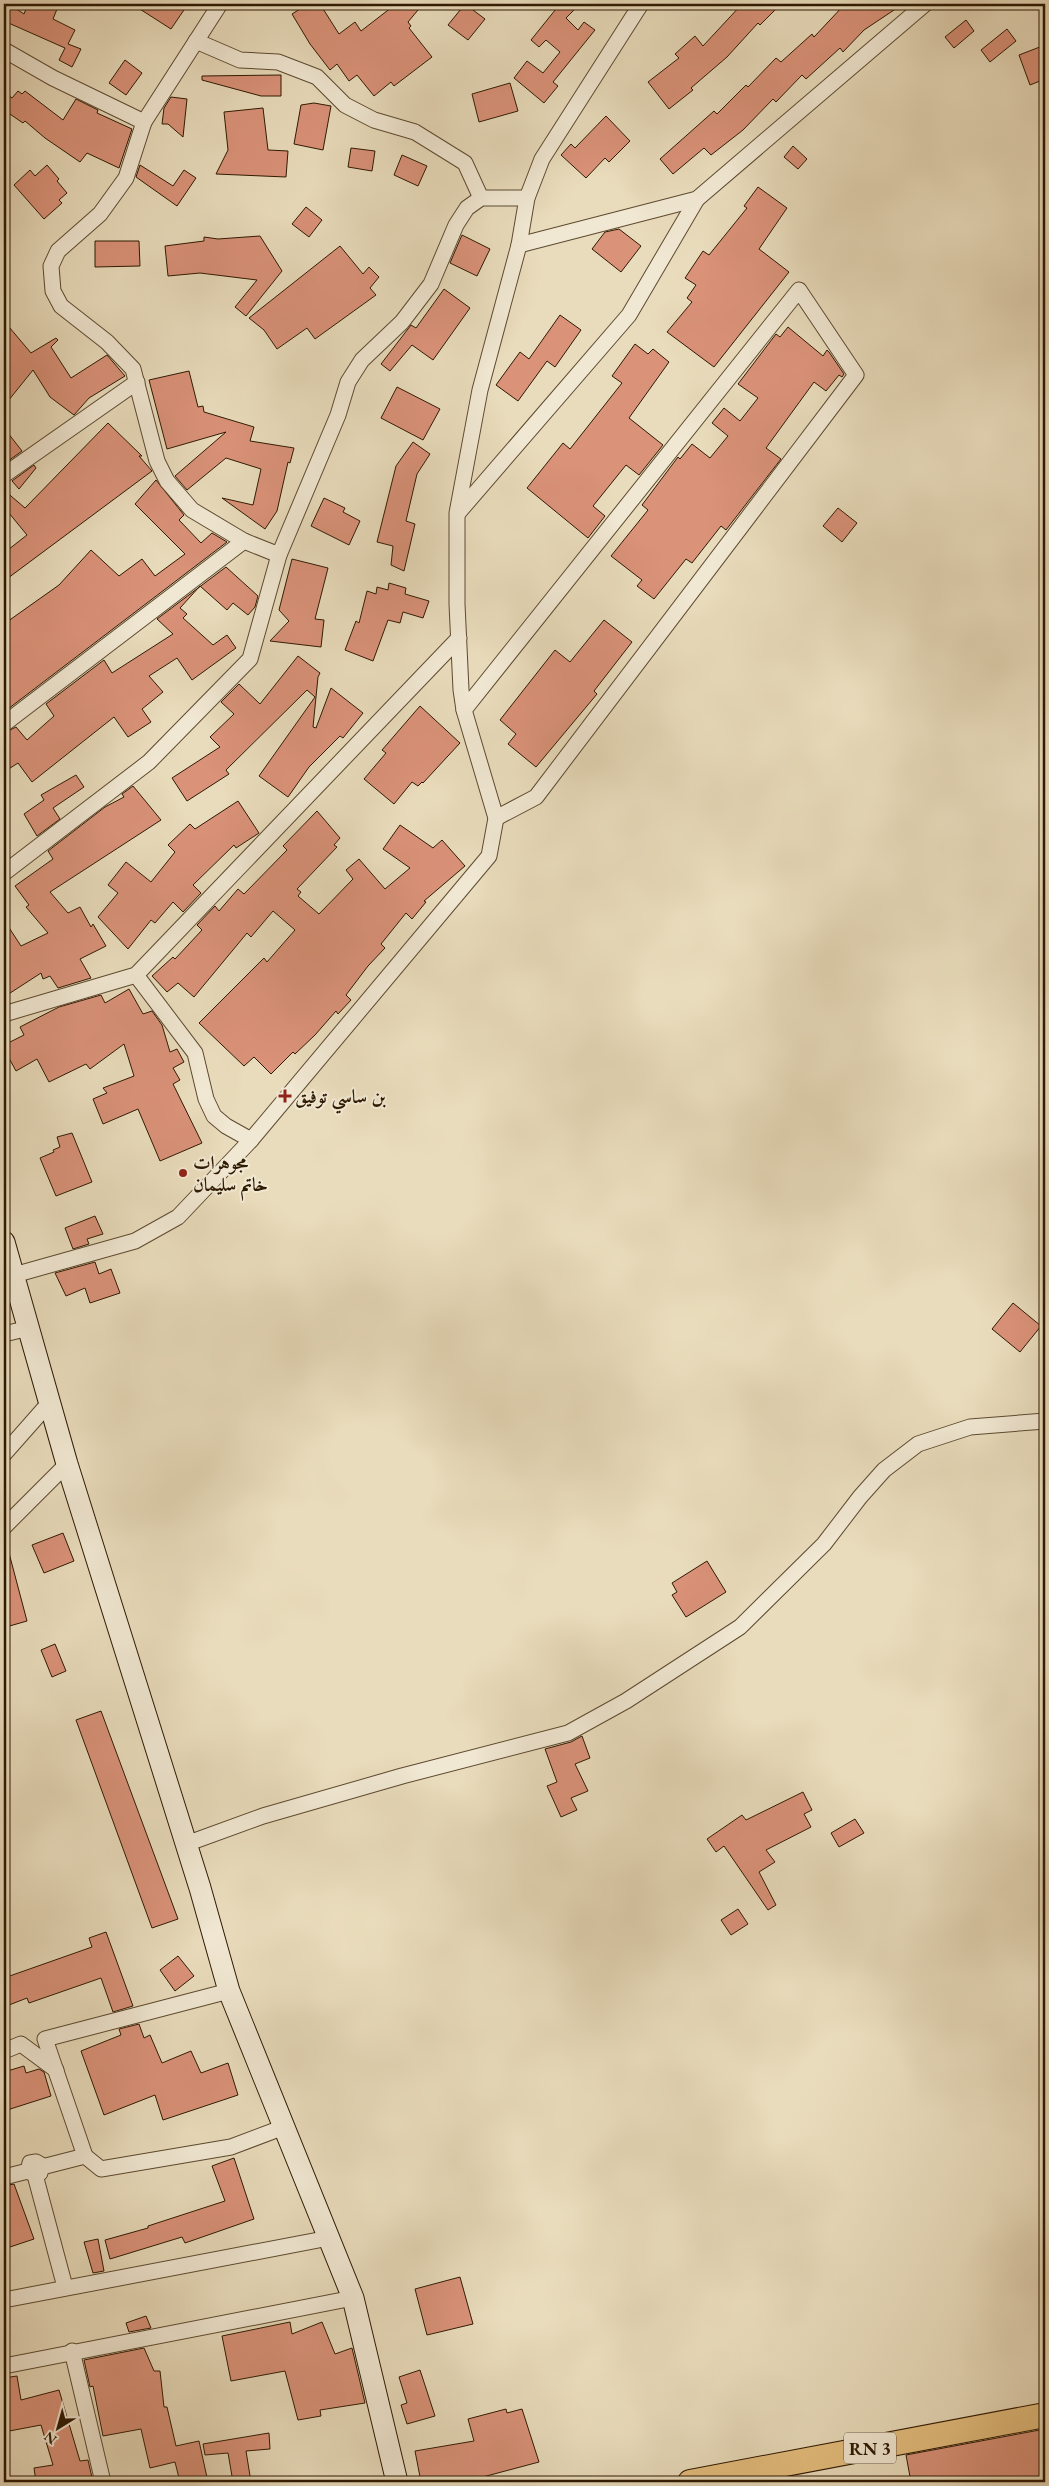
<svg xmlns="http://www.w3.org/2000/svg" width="1049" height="2486" font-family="'EB Garamond',Amiri,serif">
<rect width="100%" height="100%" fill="#e9dcbc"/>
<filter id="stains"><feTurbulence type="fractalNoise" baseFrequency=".004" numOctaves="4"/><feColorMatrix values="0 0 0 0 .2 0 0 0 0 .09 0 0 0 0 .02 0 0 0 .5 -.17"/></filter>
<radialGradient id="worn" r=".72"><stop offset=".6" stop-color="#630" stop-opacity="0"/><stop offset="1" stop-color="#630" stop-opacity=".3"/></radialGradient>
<g fill="#da9279" stroke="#2e1902">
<polygon points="4,4 9,4 24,14 28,4 59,4 53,19 75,30 68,44 81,49 72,67 59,60 65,48 4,21"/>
<polygon points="132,4 188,4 171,29"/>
<polygon points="308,4 320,4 339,34 355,22 361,31 396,4 423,4 408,22 411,26 409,28 432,57 394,86 391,82 374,96 357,75 349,81 337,64 330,70 310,44 292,14"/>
<polygon points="465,4 485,19 468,40 448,25"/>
<polygon points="560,4 580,4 566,18 578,30 584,22 595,30 553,82 558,86 544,103 514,78 527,61 543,73 560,52 546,40 539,47 531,40"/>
<polygon points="742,4 781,4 760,25 758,23 727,57 691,88 693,90 669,109 648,82 679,58 675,54 695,36 703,46"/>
<polygon points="845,4 903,4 864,30 843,52 840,48 806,79 802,75 776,102 773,99 743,130 711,155 704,148 673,174 660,159 714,111 717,114 746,85 748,87 776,58 781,62 812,34 814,37"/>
<polygon points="966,20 974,31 954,48 945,37"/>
<polygon points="1007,29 1016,41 990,62 981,50"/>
<polygon points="1045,45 1045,79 1030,85 1019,55"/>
<polygon points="125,60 142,73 126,95 109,83"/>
<polygon points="281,75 281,96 261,96 202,80 202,76"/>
<polygon points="510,83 518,111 479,122 472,94"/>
<polygon points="18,91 22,94 25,91 63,120 76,99 98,110 97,113 132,129 119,168 87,153 80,162 45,138 25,121 23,123 4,110 4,92 12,98"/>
<polygon points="171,97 187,99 183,137 168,124 162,124 164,108"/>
<polygon points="314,103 331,106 323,150 294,144 301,105"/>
<polygon points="263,108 268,150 288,151 286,177 216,174 228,150 224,112"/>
<polygon points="606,116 630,141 609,162 605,158 586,178 561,155 571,144 575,148"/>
<polygon points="793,146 807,159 798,169 784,157"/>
<polygon points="351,148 375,151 372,171 348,167"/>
<polygon points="402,155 427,166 418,186 394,175"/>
<polygon points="47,165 59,179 57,181 67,193 59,200 62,203 44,219 14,185 30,170 35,176"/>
<polygon points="140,165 173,186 184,170 196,178 177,206 136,177"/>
<polygon points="758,187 787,208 759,249 789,272 714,367 667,332 692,302 687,298 696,285 685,278 703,251 709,255 747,208 744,206"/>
<polygon points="306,207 322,220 309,237 292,224"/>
<polygon points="619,229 641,246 621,272 592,249 605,232"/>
<polygon points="462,235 490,249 477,276 450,263"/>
<polygon points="260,236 282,271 246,316 235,307 257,280 200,273 168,276 165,246 204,241 204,237 218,239"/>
<polygon points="95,241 139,241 140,266 95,267"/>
<polygon points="340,246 363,274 369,267 379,277 370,288 376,295 315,339 307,328 277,349 264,330 249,318"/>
<polygon points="444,289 470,308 433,360 412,345 390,371 381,364 411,325 416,328"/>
<polygon points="560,315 581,330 555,367 547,361 518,401 496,385 520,352 529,359"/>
<polygon points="4,321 31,353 56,338 58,340 51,347 71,378 107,355 125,376 89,398 74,415 50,397 33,370 4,406"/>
<polygon points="788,327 823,356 827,350 829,352 844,374 842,377 839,375 826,391 814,382 766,448 781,459 726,530 721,526 692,563 686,559 654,599 637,586 642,580 611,556 648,510 642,505 678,457 680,459 692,444 710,458 728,436 712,423 724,408 740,421 758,398 738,384 776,334 780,337"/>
<polygon points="635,344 648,354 653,349 669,362 629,418 663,445 639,475 626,465 593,506 605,516 588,538 527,488 563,443 570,449 622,383 612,376"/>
<polygon points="189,371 198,407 203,406 204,412 254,427 250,441 294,448 290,463 288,462 277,511 265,529 222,498 253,505 261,469 226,458 187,490 175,476 226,432 167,449 149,380"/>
<polygon points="397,387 440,409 423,440 381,418"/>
<polygon points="108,423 142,456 139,456 152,471 4,581 4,553 27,535 4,507 4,490 25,508"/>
<polygon points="4,428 22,451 4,464"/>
<polygon points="413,442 430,454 417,474 406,521 415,524 404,571 391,565 393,546 377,542 396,466"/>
<polygon points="34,465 36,468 19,489 12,481"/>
<polygon points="156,480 184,515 179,520 201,543 212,533 227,542 4,712 4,624 59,585 91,550 119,576 142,559 155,576 185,554 135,504"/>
<polygon points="324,498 345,508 343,512 360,521 349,545 311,526"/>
<polygon points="838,508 857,523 842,542 823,526"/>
<polygon points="292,559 328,568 315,619 324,620 321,647 270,641 289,621 279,610"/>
<polygon points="226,567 258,596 255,607 248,615 233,603 227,610 200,586 180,608 187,614 183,618 213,645 227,635 236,648 192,680 177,658 149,676 163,692 142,709 151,722 128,737 114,717 32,782 18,763 4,772 4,733 16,727 27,740 54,716 46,704 104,660 112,673 173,634 157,619"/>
<polygon points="389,583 406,588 405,594 429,601 423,618 403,612 400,623 388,620 373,661 345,650 356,621 359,623 367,591 376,594 377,587 388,590"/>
<polygon points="604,620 632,642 594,691 597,694 536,767 508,744 516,734 500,720 555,650 570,662"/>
<polygon points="298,656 320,673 318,677 313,727 316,728 331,688 363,713 343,738 340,736 309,767 288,797 259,776 315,697 307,690 226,770 229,774 187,801 172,778 220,747 210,737 234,714 221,702 239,684 260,704"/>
<polygon points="420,706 460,743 423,783 422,782 418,786 412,782 394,804 364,779 386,753 382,750"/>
<polygon points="76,775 84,787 53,808 60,819 37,836 24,814 44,800 41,795"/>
<polygon points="133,786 161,820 50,892 68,913 80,907 91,927 93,924 106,946 80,959 91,978 58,988 50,976 43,979 41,973 4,997 4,920 21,946 48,933 26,907 29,905 15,886 53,859 48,851 105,807 124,797 122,794"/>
<polygon points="238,801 259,833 236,848 234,845 193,885 201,893 183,912 173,902 155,923 151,920 128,949 98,917 118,893 108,885 126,862 151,882 175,852 168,845 190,824 195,829"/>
<polygon points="317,811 340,838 334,845 337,847 297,889 301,892 298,896 319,914 353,879 346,870 359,859 385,889 410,868 383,849 400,825 433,848 442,840 465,866 424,901 426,902 412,919 406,913 381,944 385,948 368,966 346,995 351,1000 338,1014 336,1011 315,1035 295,1054 293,1052 271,1074 254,1057 244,1066 199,1023 264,958 267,962 295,930 273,911 251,937 247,933 194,997 178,983 167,992 152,976 173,957 175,959 202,930 197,925 215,906 219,911 238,889 244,894 287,850 283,846"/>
<polygon points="129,989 143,1014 152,1011 162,1025 170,1052 177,1049 184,1062 173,1068 180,1080 173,1084 202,1143 160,1161 138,1109 103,1124 93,1099 107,1093 103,1088 134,1076 124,1044 90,1069 86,1064 49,1082 37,1059 16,1071 4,1049 4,1045 24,1035 20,1027 59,1007 101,995 105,1003"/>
<polygon points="72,1133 92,1182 56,1196 40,1158 54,1152 53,1150 60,1147 57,1137"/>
<polygon points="95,1216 103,1234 87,1239 89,1244 73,1249 65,1228"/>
<polygon points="95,1262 99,1274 111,1269 120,1293 90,1303 85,1288 66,1296 55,1273"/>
<polygon points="1013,1303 1041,1326 1020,1352 992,1329"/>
<polygon points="63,1533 74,1561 44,1573 32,1545"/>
<polygon points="9,1553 27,1621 6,1627 4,1619 4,1554"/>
<polygon points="707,1561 726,1592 686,1617 672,1595 677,1592 672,1583"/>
<polygon points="55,1644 66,1671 52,1677 41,1650"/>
<polygon points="101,1711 178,1919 152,1928 76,1720"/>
<polygon points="582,1736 590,1758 575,1764 588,1791 571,1798 577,1810 561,1817 547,1786 557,1782 545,1749 571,1742"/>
<polygon points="803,1792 812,1810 804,1814 811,1827 766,1850 775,1862 759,1872 776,1905 768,1910 724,1846 716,1852 707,1839 742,1815 746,1820"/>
<polygon points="855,1819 864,1833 839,1847 831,1833"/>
<polygon points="738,1909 748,1924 731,1935 721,1920"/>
<polygon points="106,1932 133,2006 113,2012 101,1978 29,2003 27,1998 9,2005 4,1990 4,1978 92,1947 89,1938"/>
<polygon points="178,1956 194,1976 175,1991 160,1970"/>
<polygon points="139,2024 144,2038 150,2035 162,2063 191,2051 201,2073 228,2063 238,2095 163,2120 155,2095 104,2115 81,2051 121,2035 119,2029"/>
<polygon points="24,2066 26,2073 39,2069 44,2072 51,2096 4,2111 4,2072"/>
<polygon points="234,2158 254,2219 185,2243 182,2237 110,2259 105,2240 148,2228 148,2226 225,2201 212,2166"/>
<polygon points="14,2184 34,2239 4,2249 4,2186"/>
<polygon points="98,2239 104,2271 93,2273 84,2242"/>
<polygon points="460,2277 473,2324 427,2335 415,2289"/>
<polygon points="146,2316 151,2328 129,2332 126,2323"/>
<polygon points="290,2322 292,2334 322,2322 335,2354 352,2348 365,2403 320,2410 321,2416 298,2420 285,2371 231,2381 222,2336"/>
<polygon points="144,2348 154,2371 160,2371 164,2407 167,2407 176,2446 199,2441 208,2482 180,2482 175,2462 150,2468 141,2429 103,2436 93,2386 90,2387 84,2360"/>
<polygon points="420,2370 435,2416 407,2424 401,2405 407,2403 399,2377"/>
<polygon points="17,2376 21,2400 59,2390 80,2461 88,2460 93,2482 36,2482 34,2468 53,2465 41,2425 4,2432 4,2378"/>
<polygon points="506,2409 507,2413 522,2409 539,2462 464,2482 421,2482 415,2451 474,2441 468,2419"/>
<polygon points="1045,2429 1045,2482 911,2482 906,2455"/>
<polygon points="269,2433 270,2449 246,2451 251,2482 233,2482 228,2453 205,2455 203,2444"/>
</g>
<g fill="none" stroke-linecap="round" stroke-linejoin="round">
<g stroke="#5d4a30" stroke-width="17">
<g id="street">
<polyline points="196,41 240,60 278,62 317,77 345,105 374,120 415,132 465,163 481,198"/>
<polyline points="4,50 53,78 144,122 126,178 100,214 58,251 51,266 53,291 61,306 107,342 133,369 157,461 167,481 192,510 244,541 279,555 338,415 348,382 362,360 402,322 431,284 456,225 467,208 481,198 527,198"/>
<polyline points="144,122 220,4"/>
<polyline points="519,245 697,199 925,4"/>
<polyline points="4,475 137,382"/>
<polyline points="458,513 629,315 697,199"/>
<polyline points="464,710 799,290 856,375 536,797 496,818"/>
<polyline points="4,724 244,541"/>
<polyline points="4,873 149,762 250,659 279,555"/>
<polyline points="136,975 195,1053 206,1099 214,1116 226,1126 251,1140"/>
<polyline points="4,1014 136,975 459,638"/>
<polyline points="14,1275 135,1241 178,1217 251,1140 489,856 496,818 464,710 461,690 457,604 457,513 480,390 519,245 527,198 542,159 641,4"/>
<polyline points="4,1334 29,1328"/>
<polyline points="4,1454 50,1402"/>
<polyline points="4,1527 67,1464"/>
<polyline points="186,1844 263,1816 402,1776 568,1733 626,1701 740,1627 824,1544 860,1497 884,1470 918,1444 970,1427 1045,1421"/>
<polyline points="4,2051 21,2044 56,2070"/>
<polyline points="85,2156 45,2039 229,1991"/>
<polyline points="42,2167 85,2156 101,2169 231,2147 284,2127"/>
<polyline points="40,2173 41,2165 36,2162 30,2163 28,2171 35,2175 65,2287"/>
<polyline points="4,2177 28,2171"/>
<polyline points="4,2300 329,2238"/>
<polyline points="72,2351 103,2482"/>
<polyline points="4,2366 353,2298"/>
</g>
</g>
<g stroke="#2e1902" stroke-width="23">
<polyline id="secondary" points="4,1242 67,1464 200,1888 229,1991 353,2298 397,2482"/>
</g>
<g stroke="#2e1902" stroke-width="26">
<polyline id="primary" points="690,2482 1045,2415"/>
</g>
<use href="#street" stroke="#f1e8d3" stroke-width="15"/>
<use href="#secondary" stroke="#f1e8d3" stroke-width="21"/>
<use href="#primary" stroke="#e4be7e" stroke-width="24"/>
</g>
<g fill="#8f2418" stroke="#f1e8d3" stroke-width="2">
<path d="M282.5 1088.5h5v5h5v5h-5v5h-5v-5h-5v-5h5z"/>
<circle cx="183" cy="1173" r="5"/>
</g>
<g text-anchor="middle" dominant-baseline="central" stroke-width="4" stroke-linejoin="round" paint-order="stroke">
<rect fill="#f1e8d3" stroke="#685741" stroke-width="1" x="844" y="2432.5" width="52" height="31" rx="4"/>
<g font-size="18" font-weight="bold" fill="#2e1902">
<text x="870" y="2448">RN 3</text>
</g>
<g font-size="19" font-weight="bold" fill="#2e1902" stroke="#f1e8d3" text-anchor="start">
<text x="295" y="1096">بن ساسي توفيق</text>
<text x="193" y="1162">مجوهرات<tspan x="193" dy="22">خاتم سليمان</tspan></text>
</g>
</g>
<rect width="1049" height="2486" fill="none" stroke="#e9dcbc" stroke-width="20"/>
<rect x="5" y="5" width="1039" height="2476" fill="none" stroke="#2e1902" stroke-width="2.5"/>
<rect x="10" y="10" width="1029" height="2466" fill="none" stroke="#2e1902"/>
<g transform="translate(58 2428) rotate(217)" stroke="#f1e8d3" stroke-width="4" paint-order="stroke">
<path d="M0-4L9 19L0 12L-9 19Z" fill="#2e1902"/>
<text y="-8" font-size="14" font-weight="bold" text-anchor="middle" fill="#2e1902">N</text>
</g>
<rect width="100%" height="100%" filter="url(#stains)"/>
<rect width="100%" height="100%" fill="url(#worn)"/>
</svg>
